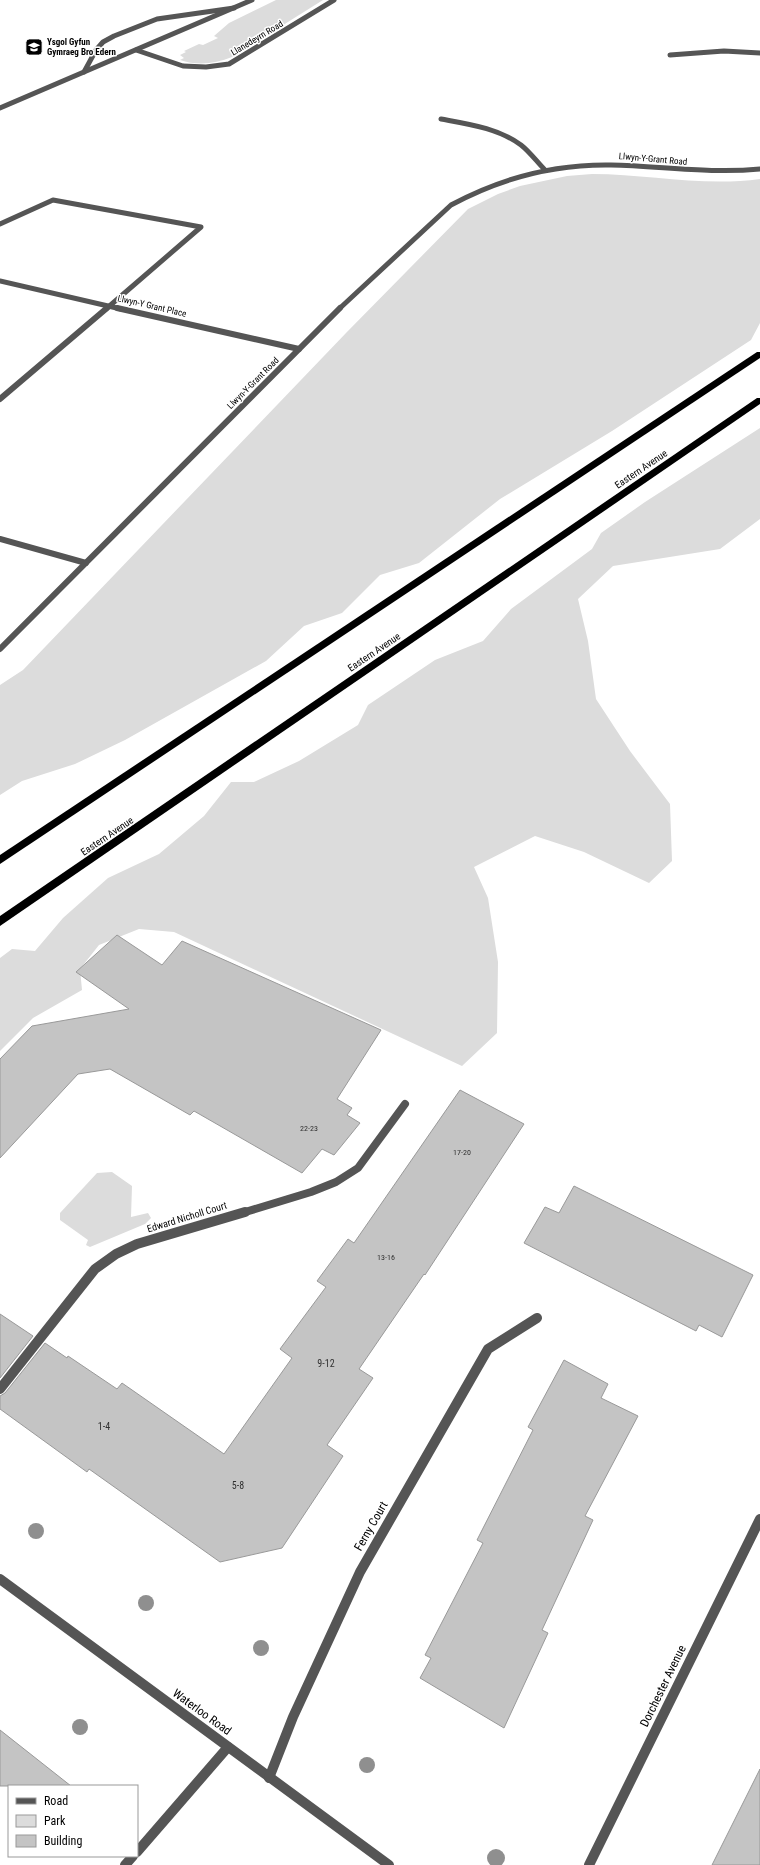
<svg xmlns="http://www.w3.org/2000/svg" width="760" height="1865" font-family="'Roboto Condensed',sans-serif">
<rect width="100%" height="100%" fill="#fff"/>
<g fill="#dcdcdc">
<path d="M276,0H323L232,57C215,64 197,66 180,60L184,58L180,55L186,52L184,51L199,44L203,45L218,38L214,36L229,23Z"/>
<path d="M592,174C648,174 704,187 760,179V323L751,340L612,431L500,499L419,563L380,575L342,613L304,626L266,661L125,740L75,764L22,781L0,795V685L23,670L346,333L468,209L498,194L520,186L567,176Z"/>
<polygon points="760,428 760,519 720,549 613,566 578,599 588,641 596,699 630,751 670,804 672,861 649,883 584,852 535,836 474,867 488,898 498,962 497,1033 462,1066 174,932 139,929 99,945 80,969 82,990 33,1018 0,1051 0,958 12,949 35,951 63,918 108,878 159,854 204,816 231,782 254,782 299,761 358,725 368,705 435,660 483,641 511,609 592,549 601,533 645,502"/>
<polygon points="112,1172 132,1186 131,1217 148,1213 151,1218 145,1224 90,1247 86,1245 88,1240 60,1220 60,1213 97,1173"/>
</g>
<g fill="#c4c4c4" stroke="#999">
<polygon points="117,935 162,965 182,941 381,1030 337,1099 352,1108 347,1115 360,1123 334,1155 322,1149 302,1173 194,1111 190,1115 110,1069 78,1074 0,1158 0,1059 32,1026 129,1009 76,972"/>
<polygon points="460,1090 524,1124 425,1275 424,1274 359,1369 373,1378 327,1445 343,1456 282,1548 220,1562 89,1469 87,1472 0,1409 0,1396 5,1393 45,1343 67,1358 68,1356 117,1389 122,1383 224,1454 292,1358 280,1349 326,1287 317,1281 348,1239 354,1243"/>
<polygon points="574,1186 753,1275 722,1337 699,1325 696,1331 524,1243 545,1207 559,1213"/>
<polygon points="0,1314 33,1336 0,1378"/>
<polygon points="564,1360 608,1384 601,1398 638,1416 585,1516 593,1520 542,1630 548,1633 504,1728 420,1678 431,1658 425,1655 483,1543 477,1540 533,1430 528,1427"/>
<polygon points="0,1730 71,1786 0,1786"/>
<polygon points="760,1769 760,1865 712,1865"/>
</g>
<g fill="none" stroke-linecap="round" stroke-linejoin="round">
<g stroke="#555" stroke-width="5">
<polyline points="84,72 96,50 103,42 114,36 157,19 234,8"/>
<polyline points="0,224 53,200 201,227 106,309"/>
</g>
<polyline stroke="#555" stroke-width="6" points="0,399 107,308"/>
<g stroke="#555" stroke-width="10">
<polyline points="137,1852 228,1747"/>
<polyline points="125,1865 133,1856"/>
</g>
<g stroke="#555" stroke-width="5">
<polyline points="136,50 183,66 206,67 229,64 334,0"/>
<polyline points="670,55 724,51 760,53"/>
<path d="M441,119C468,124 498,128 521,145C530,152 537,162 545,170"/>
<polyline points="0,281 121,309"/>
<path d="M339,309L451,205C501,178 554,164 611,165C661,166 710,174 760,169"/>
</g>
<g stroke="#555" stroke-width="6">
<polyline points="117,308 299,349"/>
<polyline points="0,539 86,563"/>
<polyline points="0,649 340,308"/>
</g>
<polyline stroke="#555" stroke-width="8" points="242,1213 311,1192 336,1182 358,1168 405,1104"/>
<g stroke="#555" stroke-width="10">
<polyline points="0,1389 95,1269 116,1254 137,1244 245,1212"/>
<polyline points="0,1579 389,1865"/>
<polyline points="269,1778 293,1717 360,1572 488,1349 537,1318"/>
<polyline points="589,1865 760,1519"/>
</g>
<polyline stroke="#555" stroke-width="5" points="0,108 252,0"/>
<g fill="#000" fill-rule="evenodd">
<polygon points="757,352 760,352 760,358 0,864 0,855"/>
<polygon points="757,398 760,398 760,404 0,926 0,916"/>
</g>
</g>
<g fill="#8f8f8f">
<circle cx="36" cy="1531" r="8"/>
<circle cx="146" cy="1603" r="8"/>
<circle cx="261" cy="1648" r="8"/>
<circle cx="80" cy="1727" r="8"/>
<circle cx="367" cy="1765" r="8"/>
<circle cx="496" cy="1858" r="9"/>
</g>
<defs>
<g id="school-square" transform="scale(0.9)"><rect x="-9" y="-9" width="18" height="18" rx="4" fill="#000" stroke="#fff"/><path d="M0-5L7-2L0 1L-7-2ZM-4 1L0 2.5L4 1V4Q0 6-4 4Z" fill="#fff"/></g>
</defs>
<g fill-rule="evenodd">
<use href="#school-square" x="34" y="47"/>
</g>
<g text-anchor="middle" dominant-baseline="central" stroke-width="3" stroke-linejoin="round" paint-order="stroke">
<g font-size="8" fill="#313131">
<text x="309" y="1128">22-23</text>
<text x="462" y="1152">17-20</text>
<text x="386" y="1257">13-16</text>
</g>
<g font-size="9" fill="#000" stroke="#fff">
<text transform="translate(257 38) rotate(-31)">Llanedeyrn Road</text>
<text transform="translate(653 159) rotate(5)">Llwyn-Y-Grant Road</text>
<text transform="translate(152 306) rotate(13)">Llwyn-Y Grant Place</text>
<text transform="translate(253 383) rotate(-45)">Llwyn-Y-Grant Road</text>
</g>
<g font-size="9" font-weight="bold" fill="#000" stroke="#fff" text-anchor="start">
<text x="47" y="42">Ysgol Gyfun<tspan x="47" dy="10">Gymraeg Bro Edern</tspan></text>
</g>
<g font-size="10" fill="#000" stroke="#fff">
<text transform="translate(641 469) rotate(-34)">Eastern Avenue</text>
<text transform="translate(374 652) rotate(-34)">Eastern Avenue</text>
<text transform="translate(107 836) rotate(-34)">Eastern Avenue</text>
<text transform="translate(187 1217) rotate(-17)">Edward Nicholl Court</text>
</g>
<g font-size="10" fill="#313131">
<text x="326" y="1363">9-12</text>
<text x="104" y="1426">1-4</text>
<text x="238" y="1485">5-8</text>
</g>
<g font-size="12" fill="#000" stroke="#fff">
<text transform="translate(371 1526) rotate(-60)">Ferny Court</text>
<text transform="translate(663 1686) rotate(-64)">Dorchester Avenue</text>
<text transform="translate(202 1712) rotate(36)">Waterloo Road</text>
</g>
</g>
<rect x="8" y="1785" width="130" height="72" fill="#ffffff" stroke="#999999"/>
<rect x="16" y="1798" width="20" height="6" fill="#555555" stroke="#999999"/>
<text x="44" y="1805" font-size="12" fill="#000000">Road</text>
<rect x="16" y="1815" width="20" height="12" fill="#dcdcdc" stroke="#999999"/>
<text x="44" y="1825" font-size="12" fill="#000000">Park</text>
<rect x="16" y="1835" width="20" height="12" fill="#c4c4c4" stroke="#999999"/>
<text x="44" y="1845" font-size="12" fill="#000000">Building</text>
</svg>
